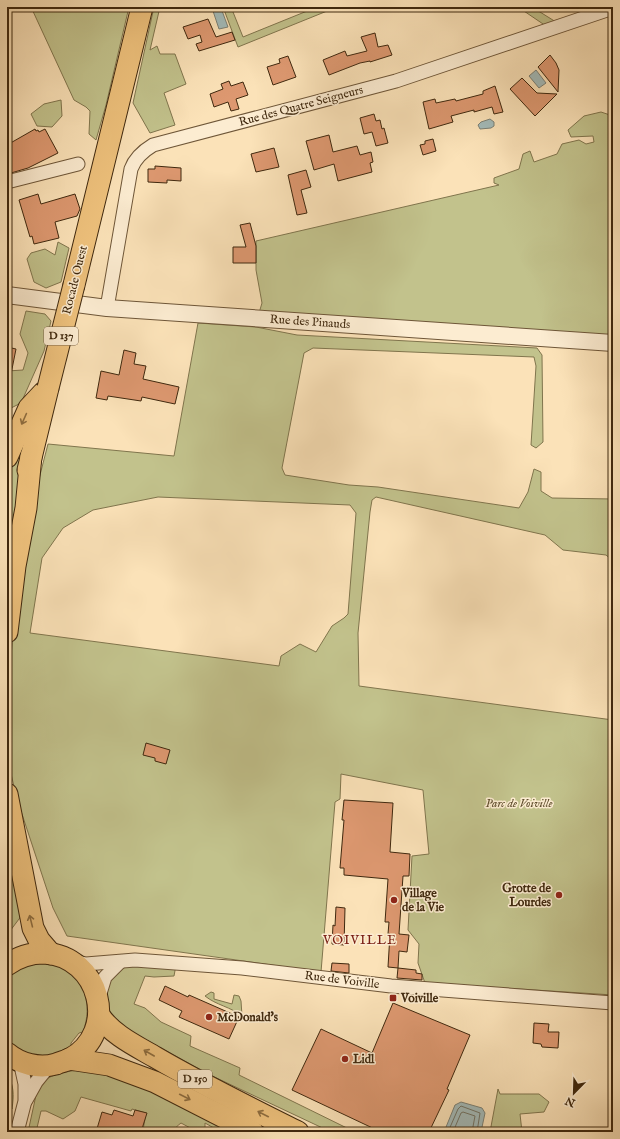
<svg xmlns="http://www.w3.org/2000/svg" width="620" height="1139" font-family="'IM FELL English',serif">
<rect width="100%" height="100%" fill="#fbe2b8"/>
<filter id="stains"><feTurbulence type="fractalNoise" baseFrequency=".005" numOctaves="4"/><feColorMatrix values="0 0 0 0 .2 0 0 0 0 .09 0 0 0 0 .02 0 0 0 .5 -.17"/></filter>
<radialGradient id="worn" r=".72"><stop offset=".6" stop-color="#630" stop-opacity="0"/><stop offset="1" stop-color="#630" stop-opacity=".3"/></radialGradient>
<g fill="#c2c28c" stroke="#80754d" fill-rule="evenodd">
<polygon points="31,7 129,7 106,105 96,140 89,134 90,111 86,107 74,100"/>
<polygon points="154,7 160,7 150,50 157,46 160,54 175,54 186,84 164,93 175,125 150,133 133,103"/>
<polygon points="223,7 231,7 243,37 317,7 337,7 238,47"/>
<polygon points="518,7 532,7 556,22 546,26"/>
<polygon points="61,100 62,116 52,127 37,126 31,114 44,104"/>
<polygon points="601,112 613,116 613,337 259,313 262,303 256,270 256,241 499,185 494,183 494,178 519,169 523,154 530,151 534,162 557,154 562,144 579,140 586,144 594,142 593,136 571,137 568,130 584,116"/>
<polygon points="58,242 69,248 61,282 46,288 34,282 27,259 31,253 45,249 55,255"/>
<polygon points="26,311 45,314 51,321 44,351 21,403 7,410 7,371 23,370 28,353 20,334"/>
<path d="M198,323L256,327L297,335L537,348L542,355L543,442L536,448L531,445L536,366L534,357L313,348L304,353L282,468L285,475L349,485L378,487L519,508L528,492L534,469L541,472V491L552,498L613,499V561L606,555L563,550L545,535L376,497L372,500L370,512L358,633L359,686L613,720V995L425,983L418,963L419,944L408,930L412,856L429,854L423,790L341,774L340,799L335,802L321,972L67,936L53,908L17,799L7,757V713L18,560L48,444L174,456ZM158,497L350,505L356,513L348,614L344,618L332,626L316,652L300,644L281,656L279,666L30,633L42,558L63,528L93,510Z"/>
<polygon points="23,437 25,439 7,578 7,476"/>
<polygon points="7,849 22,915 7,935"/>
<path d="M37,963C43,963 50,963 56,965C85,976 93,1005 83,1032L79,1033L71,1043V1047L63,1053L40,1059L7,1046V975L16,969Z"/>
<polygon points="176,965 174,976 154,977 145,976 134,1004 145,1008 161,1022 191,1036 190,1046 240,1068 239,1075 355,1132 331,1132 208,1074 132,1032 109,1016 106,1004 107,982 119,968 134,966"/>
<path d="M211,992L214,993V999L232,1004L234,995L239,996L241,1001L242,1016C231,1007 216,1005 205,996Z"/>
<path d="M88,1069L114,1075L241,1132H221L205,1123V1129L196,1131L181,1123C178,1125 175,1129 171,1131C165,1133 148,1134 143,1130L146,1113L132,1109L131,1111L81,1097L75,1111L63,1119L46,1111H41L36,1132H28L38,1086C50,1072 72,1071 88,1069Z"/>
<path d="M7,1073C14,1085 14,1095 12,1109L11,1106L7,1104Z"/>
<polygon points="498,1089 500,1094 539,1094 549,1102 544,1112 520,1114 522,1132 490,1132"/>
</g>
<g fill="#a3bbba" stroke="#7b8075">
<polygon points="221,8 228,27 219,29 213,11"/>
<polygon points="536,70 546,83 539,88 529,76"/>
<polygon points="490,119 494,122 494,126 491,128 480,129 478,125 481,122"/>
<polygon points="461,1102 482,1108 485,1113 481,1132 444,1132 455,1105"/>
</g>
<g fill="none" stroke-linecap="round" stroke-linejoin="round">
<g stroke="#717264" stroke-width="1">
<polyline points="448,1132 458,1109 461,1106 480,1113 477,1132"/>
<polyline points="453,1132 461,1113 463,1112 475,1116 472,1132"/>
</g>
</g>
<g fill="#dd9870" stroke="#3f280e">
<polygon points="208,19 216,37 232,32 235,40 199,51 196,44 202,42 200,35 188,39 183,27"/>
<polygon points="375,33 378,47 388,45 392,55 370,62 370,61 360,63 329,75 323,60 345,51 347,56 367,51 361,37"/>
<polygon points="550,55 556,63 559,70 558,92 538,67"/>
<polygon points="288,56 296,77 273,85 267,67 280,63 279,59"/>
<polygon points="522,78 537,93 557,94 535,116 510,89"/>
<polygon points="229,81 231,86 243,82 248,95 236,99 239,109 231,111 228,102 214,107 210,94 223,89 221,84"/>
<polygon points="495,86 503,112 494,114 492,107 474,112 474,110 451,116 453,122 429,129 423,102 435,99 436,103 455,99 456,101 483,94 483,91"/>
<polygon points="374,114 376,121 380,120 382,129 384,128 388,143 376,146 372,132 364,134 360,118"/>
<polygon points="35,129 36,131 38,130 39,132 45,129 58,153 28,168 11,173 7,165 7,145"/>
<polygon points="329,135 333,152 357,146 360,155 371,152 373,162 370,163 372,172 338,181 334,164 314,170 306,141"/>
<polygon points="433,139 436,151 423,155 420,145 425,144 425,141"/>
<polygon points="274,148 279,167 256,172 251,154"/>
<polygon points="155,166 181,168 181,181 167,180 167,183 148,182 148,169 155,169"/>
<polygon points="306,170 311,187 301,190 307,213 297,215 288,175"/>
<polygon points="38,194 41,204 75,194 80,209 77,216 55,222 59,238 34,244 32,236 30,237 19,200"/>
<polygon points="250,223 256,246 256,263 233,263 233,247 246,247 240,225"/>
<polygon points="7,347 16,349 11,374 7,373"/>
<polygon points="124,350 136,353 134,364 146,366 143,379 179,387 175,404 142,397 141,401 108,396 107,400 96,398 101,371 119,375"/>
<polygon points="146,743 170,750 166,764 155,761 155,758 143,755"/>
<polygon points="344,800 393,803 390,852 410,854 409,876 403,876 399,934 409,935 407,952 399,951 398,968 388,967 390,934 388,934 389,922 385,922 388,879 344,875 344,868 340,868 344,820 342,820"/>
<polygon points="336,907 345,908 344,945 332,944 333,925 335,926"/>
<polygon points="332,963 349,964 349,973 331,971"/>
<polygon points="398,968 416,970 416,973 422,974 422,980 397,978"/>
<polygon points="165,986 188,997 189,995 239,1017 229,1039 179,1017 182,1011 159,1000"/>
<polygon points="393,1003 470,1035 447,1089 449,1090 429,1132 381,1132 292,1090 321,1029 372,1053"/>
<polygon points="534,1023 549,1024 548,1032 559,1032 558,1048 542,1047 541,1044 533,1043"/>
<polygon points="114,1110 133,1116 135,1110 147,1113 141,1132 96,1132 102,1112 112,1115"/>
</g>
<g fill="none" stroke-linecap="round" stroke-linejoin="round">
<g stroke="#6e5638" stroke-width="15">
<g id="minor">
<polyline points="7,182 78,164"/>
<path d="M107,308L131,169C135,158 143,151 153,145L396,81L613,8"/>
<polyline points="73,961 86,964 135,960 242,968 391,986 613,1003"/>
<polyline points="98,1000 105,977 120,962"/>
<polyline points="26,1100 36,1082 49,1066"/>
<polyline points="17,1132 25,1101 25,1084 20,1061"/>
</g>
</g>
<g stroke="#6e5638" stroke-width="18">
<polyline id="tertiary" points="7,295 107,308 613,343"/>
</g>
<g stroke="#3f280e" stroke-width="23">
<g id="primary">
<polyline points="74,285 142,7"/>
<polyline points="7,457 29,408 43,393"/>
<polyline points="28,470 48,388"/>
<polyline points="7,632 15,566 26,508 31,456"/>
<polyline points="7,794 33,928 39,940 51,954"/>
<path d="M7,965C18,957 30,953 44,953C100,956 120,1031 70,1059C66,1061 60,1062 56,1064C39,1069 20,1064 7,1053"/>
<path d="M99,1015C111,1034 136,1046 155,1057C201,1084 250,1108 298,1132"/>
<polyline points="69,1059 109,1065 155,1082 253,1132"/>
</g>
</g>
<use href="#minor" stroke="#fcecd1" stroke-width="13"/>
<use href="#tertiary" stroke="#fcecd1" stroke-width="16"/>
<use href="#primary" stroke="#eec17c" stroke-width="21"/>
<g stroke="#3f280e" stroke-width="23" stroke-linecap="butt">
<polyline id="primary-bridge" points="48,388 74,285"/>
</g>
<use href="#primary-bridge" stroke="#eec17c" stroke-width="21"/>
</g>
<defs><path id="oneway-shaft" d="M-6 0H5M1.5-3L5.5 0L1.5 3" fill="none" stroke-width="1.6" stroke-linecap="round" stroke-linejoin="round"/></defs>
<g stroke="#8e6d3f">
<use href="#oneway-shaft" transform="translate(24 419) rotate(114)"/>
<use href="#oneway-shaft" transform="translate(31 921) rotate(-104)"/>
<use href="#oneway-shaft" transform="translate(149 1053) rotate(-150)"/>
<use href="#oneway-shaft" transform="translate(185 1097) rotate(27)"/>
<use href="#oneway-shaft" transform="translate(263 1114) rotate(-153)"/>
</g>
<g fill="#8f2418" stroke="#fcecd1" stroke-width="1.5">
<circle cx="559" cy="895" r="4"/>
<circle cx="394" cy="900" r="4"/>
<rect x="389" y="994" width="8" height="8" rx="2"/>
<circle cx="209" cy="1017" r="4"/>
<circle cx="345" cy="1059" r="4"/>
</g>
<g text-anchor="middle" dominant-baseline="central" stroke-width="3" stroke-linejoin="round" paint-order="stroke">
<g fill="#fcecd1" stroke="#786348" stroke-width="1">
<rect x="44" y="327" width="34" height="18" rx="3"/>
<rect x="178" y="1070" width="34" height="18" rx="3"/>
</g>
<g font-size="11" font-weight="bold" fill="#3f280e">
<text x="61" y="336">D 137</text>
<text x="195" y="1079">D 150</text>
</g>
<g font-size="12" fill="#3f280e" stroke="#fcecd1">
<text transform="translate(301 106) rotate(-15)">Rue des Quatre Seigneurs</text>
<text transform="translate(75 280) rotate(-76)">Rocade Ouest</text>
<text transform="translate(310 322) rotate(4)">Rue des Pinauds</text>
<text transform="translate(342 980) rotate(7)">Rue de Voiville</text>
</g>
<g font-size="12" font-style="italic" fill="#604e2e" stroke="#fcecd1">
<text x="519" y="803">Parc de Voiville</text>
</g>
<g font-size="12" font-weight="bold" fill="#3f280e" stroke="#fcecd1" text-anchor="start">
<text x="551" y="888" text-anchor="end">Grotte de<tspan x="551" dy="14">Lourdes</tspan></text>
<text x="402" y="893">Village<tspan x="402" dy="14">de la Vie</tspan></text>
<text x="401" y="998">Voiville</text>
<text x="217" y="1017">McDonald's</text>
<text x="353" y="1059">Lidl</text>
</g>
<g font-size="13" letter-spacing="1" fill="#7a1f14" stroke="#fcecd1">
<text x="360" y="940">VOIVILLE</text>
</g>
</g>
<rect width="620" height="1139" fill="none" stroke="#fbe2b8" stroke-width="24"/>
<rect x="8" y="8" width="604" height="1123" fill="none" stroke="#3f280e" stroke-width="2"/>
<rect x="12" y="12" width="596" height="1115" fill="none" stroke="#3f280e"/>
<g transform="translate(574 1093) rotate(203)" stroke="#fcecd1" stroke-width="3" paint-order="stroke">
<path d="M0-3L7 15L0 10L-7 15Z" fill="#3f280e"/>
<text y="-6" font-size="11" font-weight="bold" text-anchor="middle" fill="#3f280e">N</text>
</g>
<rect width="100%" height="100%" filter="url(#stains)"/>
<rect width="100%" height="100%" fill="url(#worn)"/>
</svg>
